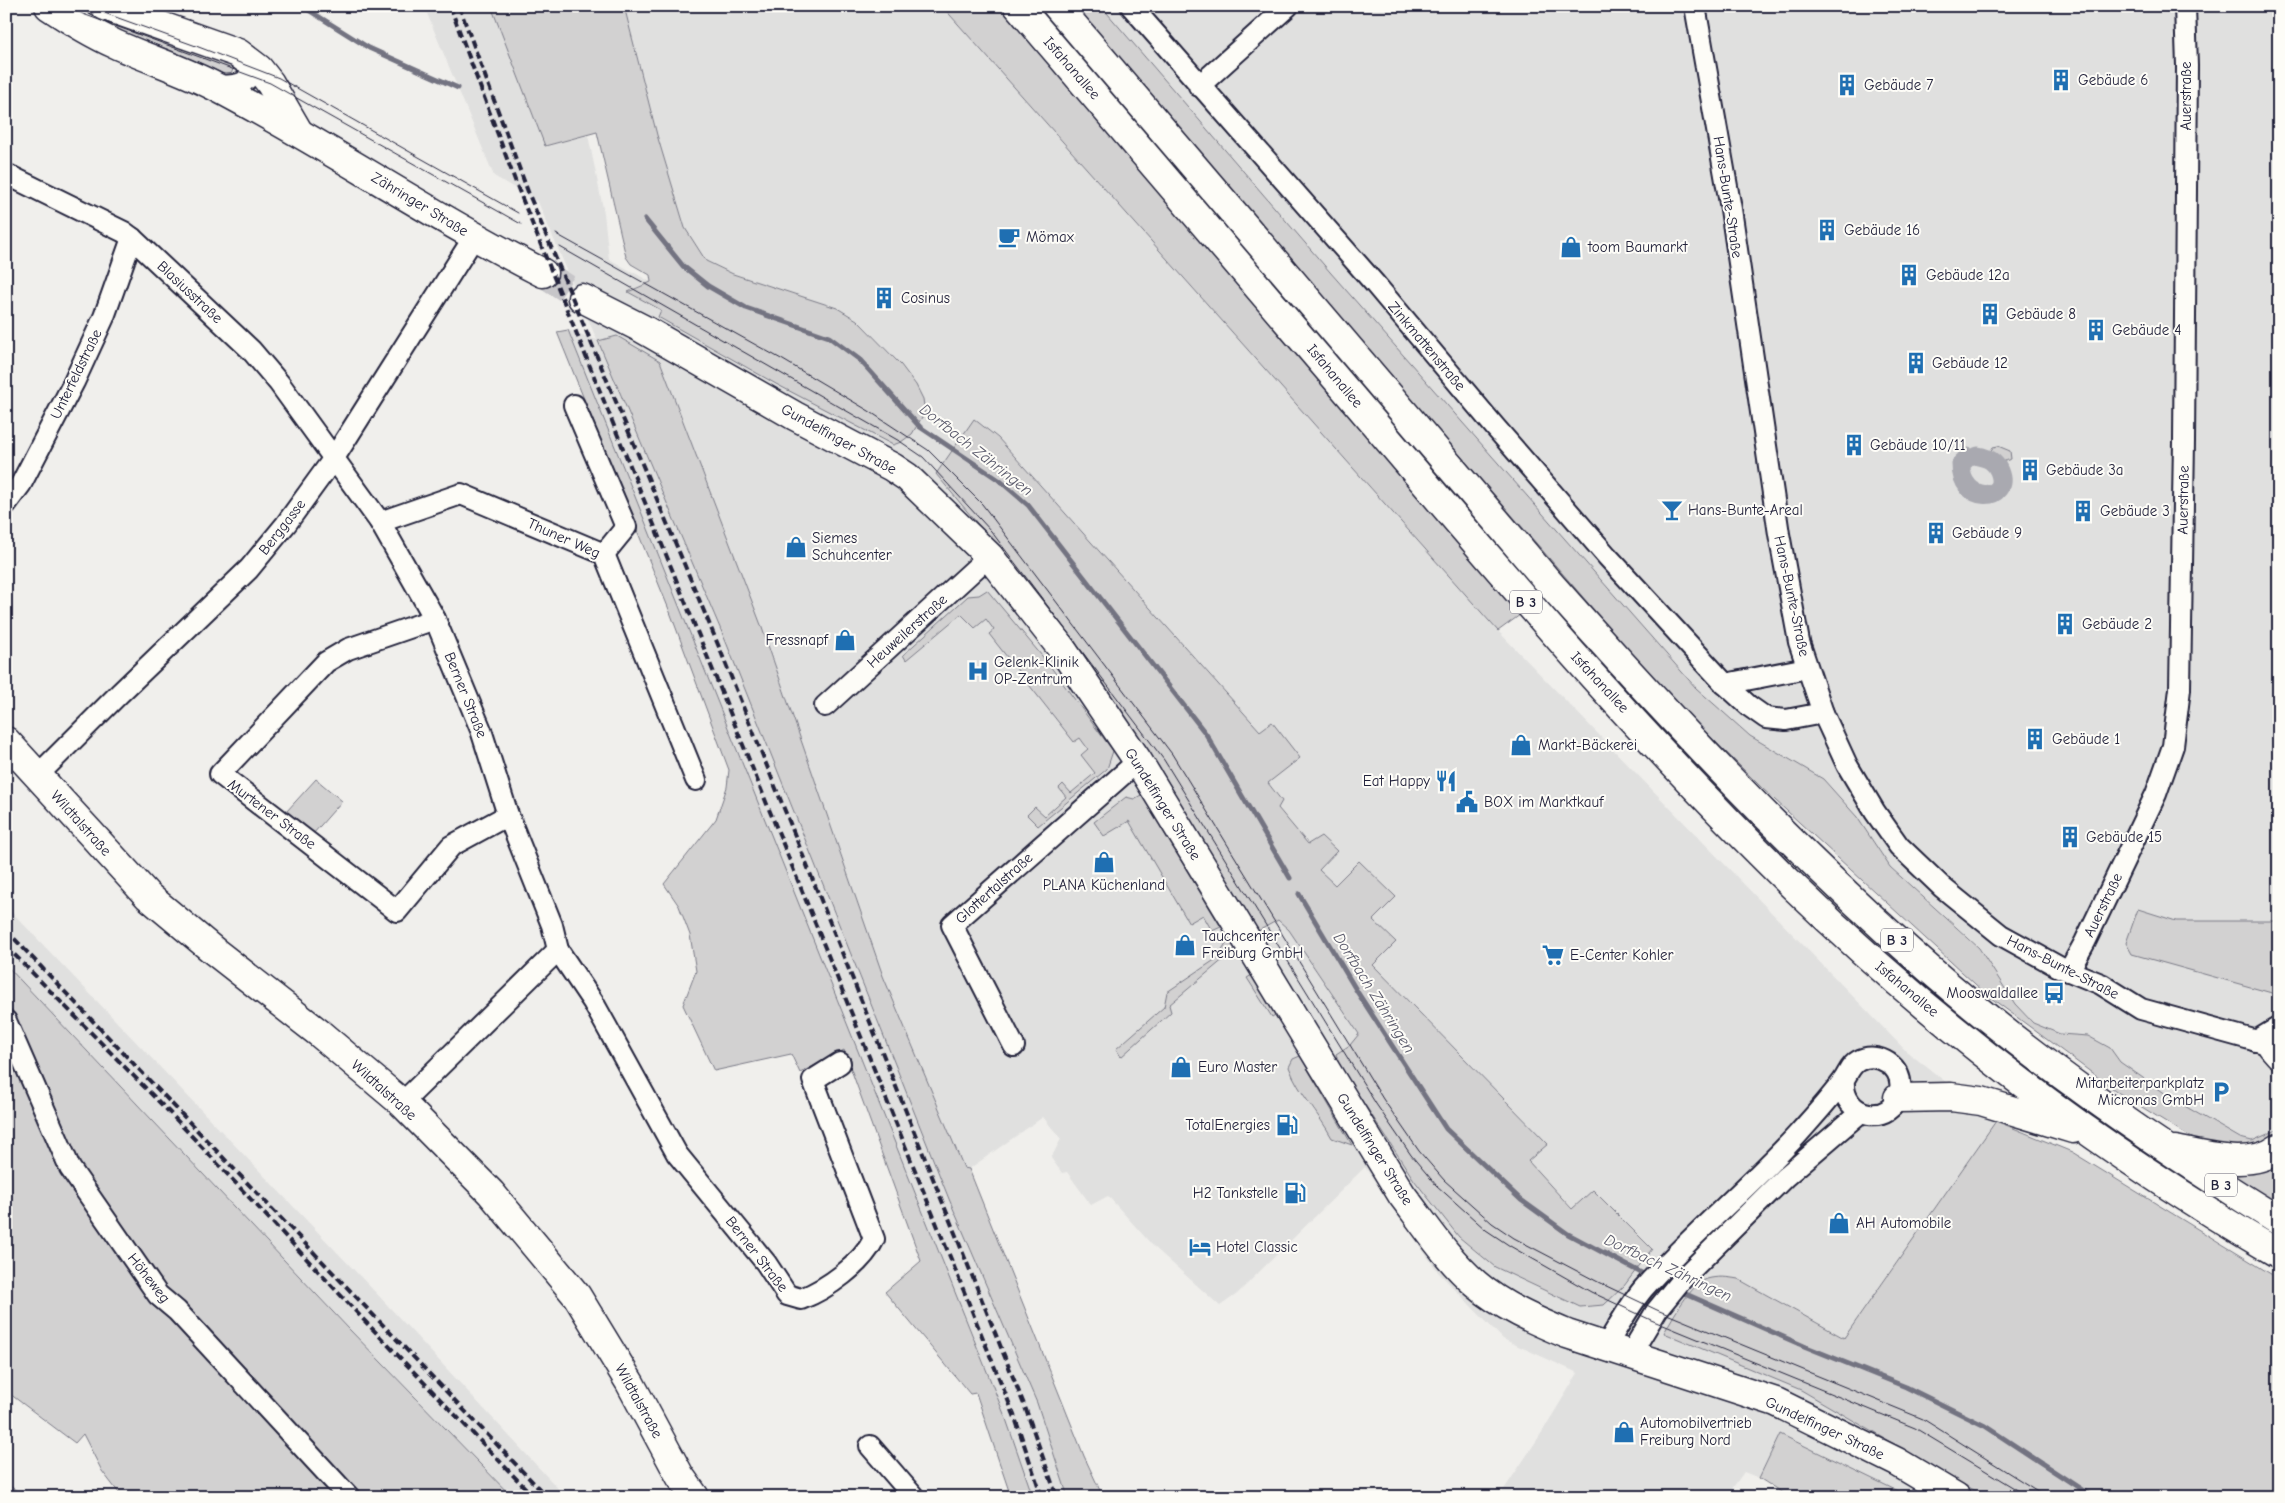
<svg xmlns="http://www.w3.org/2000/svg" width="2285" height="1503" font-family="'Comic Neue',sans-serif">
<rect width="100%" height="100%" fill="#f0efec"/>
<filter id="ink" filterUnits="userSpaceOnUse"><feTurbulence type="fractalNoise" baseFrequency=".02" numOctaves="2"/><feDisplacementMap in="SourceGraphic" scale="10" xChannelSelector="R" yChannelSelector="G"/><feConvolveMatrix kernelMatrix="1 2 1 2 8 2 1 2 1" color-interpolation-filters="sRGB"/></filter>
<g filter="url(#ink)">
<g fill="#e0e0df" fill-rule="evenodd">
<path d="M424,6H491L545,146L588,135L604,213L609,259L651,282L916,385L901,365L857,320L837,308L733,274L706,261L685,228L657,135L624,6H942L1498,631L1906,1051L1996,1121L1844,1338L1738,1279L1805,1392L1985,1497H1910L1780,1434L1759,1478L1744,1472L1726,1497H1499L1539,1437L1578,1373L1503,1339L1438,1272L1365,1167L1237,1294L1220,1306L1153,1246L1108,1196L1091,1205L1067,1172L1062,1173L1051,1158L1061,1139L1043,1117L969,1169L964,1168L883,976L761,625L660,361L598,341L726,642L949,1199L1037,1403L1068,1497H1033L1006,1419L568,330L597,340L538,202L494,176ZM974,419L998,438L1260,731L1268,783L1282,800L1278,808L1308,845L1337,851L1318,870L1335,885L1396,897L1373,920V965L1547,1143L1527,1161L1573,1209L1593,1190L1652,1248L1624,1286L1357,1036L1359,1035L1289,930L1278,920ZM1339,1065L1580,1307L1495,1267L1459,1237L1414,1180Z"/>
<polygon points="1101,6 2279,6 2279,1129 2252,1141 2240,1138 2176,1101 2120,1062 2110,1048 2088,1036 2060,1034 2033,1023 2015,1004 1979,947 1890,867 1857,817 1823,779 1750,736 1696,688 1330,272"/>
<polygon points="6,906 378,1295 566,1497 512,1497 349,1329 6,965"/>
</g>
<g fill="#d2d1d1" stroke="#7a7a86">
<path d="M59,6H96L237,59L230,77C174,49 115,31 59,6Z"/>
<polygon points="491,6 624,6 657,135 685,228 706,261 733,274 837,308 857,320 901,365 916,385 923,399 925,412 912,434 901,442 893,445 776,384 658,317 661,310 628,292 651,282 650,275 631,264 626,257 597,132 545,146"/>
<polygon points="942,6 1002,6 1524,612 1498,631"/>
<polygon points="1035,6 1044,6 1132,113 1131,116 1128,115"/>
<polygon points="1074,6 1101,6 1330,272 1696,688 1750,736 1823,779 1857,817 1890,867 1979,948 2015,1004 2033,1023 2060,1034 2088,1036 2110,1048 2120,1062 2176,1101 2240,1138 2252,1141 2279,1129 2279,1138 2241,1152 2202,1144 2119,1093 1987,995 1763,789 1659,685 1381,364"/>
<polygon points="568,330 1006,1419 1033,1497 1011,1497 976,1393 970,1394 885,1292 921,1261 844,1050 800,1073 791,1054 714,1071 683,1005 696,971 690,935 679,906 664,884 716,819 727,787 729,770 670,612 557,332"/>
<polygon points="617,336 660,361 761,625 883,976 964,1168 969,1169 1084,1456 1103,1497 1068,1497 1037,1403 949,1199 726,642 598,341"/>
<polygon points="974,419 998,438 1260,731 1272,722 1300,758 1268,783 1282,801 1278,808 1308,844 1321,836 1337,851 1319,870 1335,885 1359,861 1396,897 1373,920 1396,942 1373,965 1548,1144 1528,1161 1572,1209 1593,1190 1652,1249 1624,1286 1604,1305 1580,1307 1495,1267 1459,1237 1414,1180 1339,1065 1336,1054 1350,1045 1359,1034 1289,930 1278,920 1258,931 1156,762 1065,633 1018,581 987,535 936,474"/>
<polygon points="1998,446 2010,451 2011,459 1996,464 1987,458 1993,447"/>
<polygon points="987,590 1047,662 1113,751 1107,769 1038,826 1027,815 1035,807 1045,816 1066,797 1059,788 1063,784 1071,793 1095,773 1081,755 1088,749 1080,738 1074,742 989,634 994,630 986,619 975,628 961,614 906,660 903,655 968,596 979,595"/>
<polygon points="316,779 342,801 313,834 286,812"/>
<polygon points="1141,795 1221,927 1212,931 1203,915 1189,923 1129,821 1104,836 1094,822 1126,797 1134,799"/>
<polygon points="2138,909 2176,921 2279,921 2279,995 2132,954 2126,943"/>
<polygon points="1228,940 1235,948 1231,953 1169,1005 1171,1012 1121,1057 1116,1049 1164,1007 1167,992 1216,959"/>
<polygon points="6,965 349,1329 512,1497 122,1497 102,1471 83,1434 75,1443 6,1391 6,1035 16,1024 6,1010"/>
<polygon points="1252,975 1275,1015 1272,1017 1247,978"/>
<path d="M1300,1056L1352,1145L1332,1138C1319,1114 1298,1092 1289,1067L1293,1059Z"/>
<path d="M1996,1121L2072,1152L2279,1279V1497H1985L1801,1390L1664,1333C1672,1318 1691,1284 1707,1279C1718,1276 1727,1277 1738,1279L1844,1338Z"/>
<path d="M2279,1164V1210L2214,1172C2238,1172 2258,1178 2279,1164Z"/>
<polygon points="1780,1434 1910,1497 1789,1497 1759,1478"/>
<polygon points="6,1483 25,1497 6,1497"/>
</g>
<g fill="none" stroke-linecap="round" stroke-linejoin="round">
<g stroke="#737381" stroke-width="5">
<polyline points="302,6 369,48 458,88"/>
<polyline points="645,219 683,266 708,286 746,308 829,337 860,360 920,427 999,480 1028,505 1206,734 1290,878"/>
<polyline points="1299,894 1358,993 1446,1129 1521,1200 1568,1234 1649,1277"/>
<polyline points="1679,1291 1804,1346 1906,1387 1985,1426 2093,1497"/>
</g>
<path stroke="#a9a9b0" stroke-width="19" d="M1968,457L1961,464C1960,505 2012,502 1999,471C1995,461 1988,458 1978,456"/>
<polyline stroke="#c7c6c9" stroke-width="28" stroke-dasharray="28 14" stroke-linecap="butt" points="543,273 582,298"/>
<g stroke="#22223b" stroke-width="24">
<g id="street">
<polyline points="1131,6 1375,284 1495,427 1607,556 1725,684 1749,706 1766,718 1786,720 1823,713"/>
<polyline points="1695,6 1731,209 1779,534 1799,642 1823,713 1847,765 1875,812 1899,846 1943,888 2001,935 2059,967 2101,984 2141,1009 2279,1047"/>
<path d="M215,86C236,85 254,88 249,60"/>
<polyline points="1199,86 1288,6"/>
<polyline points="6,174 124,232 132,238 251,350 279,383 380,522 435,619 481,730 508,815 552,925 558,950"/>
<polyline points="574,405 626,527 604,554"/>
<polyline points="6,504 21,484 74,382 104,317 132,238"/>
<polyline points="380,522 461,494 604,554 696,780"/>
<polyline points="435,619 348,649 326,662 220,774 397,911 451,846 508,815"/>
<polyline points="1725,684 1807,668"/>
<polyline points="825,706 989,556"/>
<polyline points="38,775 120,693 249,569 286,524 334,458 474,237"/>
<polyline points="2069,971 2085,942 2156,794 2173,746 2180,689 2184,441 2187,66 2185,6"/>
<polyline points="6,1021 70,1168 158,1295 177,1311 349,1497"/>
<polyline points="2256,1041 2279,1027"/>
<polyline points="1014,1046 952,925 1138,761"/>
<path d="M402,1103L558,950L593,1002L677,1154L766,1263L787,1295L801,1299C827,1289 862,1264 874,1239L813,1080L840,1063"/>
<path d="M1606,1346C1618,1327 1629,1306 1643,1289C1691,1234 1749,1188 1798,1134C1813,1117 1829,1100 1842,1082C1848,1075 1849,1066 1858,1061C1878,1050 1904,1067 1900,1090C1893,1128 1841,1119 1844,1080"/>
<polyline points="1630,1355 1657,1310 1683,1278 1785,1177 1861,1112"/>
<polyline points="870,1446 914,1497"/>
</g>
</g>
<g stroke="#22223b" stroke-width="31">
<g id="secondary">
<path d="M49,6C70,20 91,33 115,44C148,59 184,70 216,87C327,145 431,216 543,273"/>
<polyline points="105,6 238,53 259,69 270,83 298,131"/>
<path d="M582,298L643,329L795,416L892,467L907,477L989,556L1062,649L1138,761L1402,1195C1425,1225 1447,1259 1476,1284C1501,1306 1536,1321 1567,1334L1776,1402L1897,1462L1956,1497"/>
<polyline points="6,741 148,896 214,951 319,1033 402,1103 491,1193 577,1296 630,1383 680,1476 695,1497"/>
</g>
</g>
<g stroke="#22223b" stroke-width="31">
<g id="highway">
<path d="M1018,6C1139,147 1259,288 1379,429C1512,586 1646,743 1794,887C1939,1028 2104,1152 2279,1254"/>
<path d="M1057,6L1546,579C1667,716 1791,848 1928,968C2037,1063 2156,1145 2279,1221"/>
<polyline points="2272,1046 2279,1054"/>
<polyline points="1898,1098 1951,1097 1981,1101 2073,1129"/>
<path d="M2175,1150C2207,1156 2250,1170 2279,1148"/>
</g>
</g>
<use href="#street" stroke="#fdfcf7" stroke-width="20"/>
<use href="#secondary" stroke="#fdfcf7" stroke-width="28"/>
<use href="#highway" stroke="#fdfcf7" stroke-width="28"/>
<g stroke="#22223b" stroke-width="1">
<polyline points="67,6 83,14 270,83 521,224"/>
<polyline points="85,6 196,46 279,78 518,213"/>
<polyline points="556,234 783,360 869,411 928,450 982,504 1172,754 1383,1099 1419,1151 1444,1180 1492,1223 1514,1238 1600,1283 1657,1310 1923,1419 2047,1497"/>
<polyline points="560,247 901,442 923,457 991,531 1164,760 1376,1104 1411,1155 1436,1185 1486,1230 1510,1246 1591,1292 1651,1320 1915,1428 2029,1497"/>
</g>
<g stroke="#22223b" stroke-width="4" stroke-dasharray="8 4" stroke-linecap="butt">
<polyline points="450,6 519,191 1014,1415 1042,1497"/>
<polyline points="459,6 530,197 719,647 1025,1407 1057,1497"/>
<polyline points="6,930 547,1497"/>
<polyline points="6,946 170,1113 362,1318 534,1497"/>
</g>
</g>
</g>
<defs>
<g id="building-bare" transform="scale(1.725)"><path d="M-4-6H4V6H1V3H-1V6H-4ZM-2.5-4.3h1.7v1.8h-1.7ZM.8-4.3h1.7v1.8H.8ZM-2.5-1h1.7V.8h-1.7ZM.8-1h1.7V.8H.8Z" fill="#1f6fb2" stroke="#fdfcf7" stroke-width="2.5" paint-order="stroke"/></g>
<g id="cafe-bare" transform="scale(1.725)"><path d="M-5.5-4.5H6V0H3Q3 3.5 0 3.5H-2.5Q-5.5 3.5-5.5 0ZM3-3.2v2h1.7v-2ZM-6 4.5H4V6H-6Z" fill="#1f6fb2" stroke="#fdfcf7" stroke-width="2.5" paint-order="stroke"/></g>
<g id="shop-bare" transform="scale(1.725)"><path d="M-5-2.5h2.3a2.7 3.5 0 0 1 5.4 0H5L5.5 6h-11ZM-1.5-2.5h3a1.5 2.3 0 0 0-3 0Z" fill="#1f6fb2" stroke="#fdfcf7" stroke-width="2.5" paint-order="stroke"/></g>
<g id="bar-bare" transform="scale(1.725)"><path d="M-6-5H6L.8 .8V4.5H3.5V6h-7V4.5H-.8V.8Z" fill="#1f6fb2" stroke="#fdfcf7" stroke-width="2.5" paint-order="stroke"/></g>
<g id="hospital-bare" transform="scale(1.725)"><path d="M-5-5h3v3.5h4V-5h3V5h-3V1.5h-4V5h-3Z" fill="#1f6fb2" stroke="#fdfcf7" stroke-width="2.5" paint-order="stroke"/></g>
<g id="restaurant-bare" transform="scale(1.725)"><path d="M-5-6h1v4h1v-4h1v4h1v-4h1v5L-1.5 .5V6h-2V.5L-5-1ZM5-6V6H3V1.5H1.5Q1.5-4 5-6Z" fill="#1f6fb2" stroke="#fdfcf7" stroke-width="2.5" paint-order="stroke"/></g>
<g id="civic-bare" transform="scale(1.725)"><path d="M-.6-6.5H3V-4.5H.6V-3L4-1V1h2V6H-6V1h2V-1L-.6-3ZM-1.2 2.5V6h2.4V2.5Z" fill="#1f6fb2" stroke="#fdfcf7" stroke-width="2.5" paint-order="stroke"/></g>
<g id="supermarket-bare" transform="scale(1.725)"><path d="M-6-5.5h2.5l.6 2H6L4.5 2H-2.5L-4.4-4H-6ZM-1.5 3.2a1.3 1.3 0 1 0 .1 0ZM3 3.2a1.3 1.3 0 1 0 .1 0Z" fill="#1f6fb2" stroke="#fdfcf7" stroke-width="2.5" paint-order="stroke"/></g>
<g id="bus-bare" transform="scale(1.725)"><path d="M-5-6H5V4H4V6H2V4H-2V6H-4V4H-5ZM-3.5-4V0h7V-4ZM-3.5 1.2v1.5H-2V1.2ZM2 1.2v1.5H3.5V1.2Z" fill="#1f6fb2" stroke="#fdfcf7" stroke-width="2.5" paint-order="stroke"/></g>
<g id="parking-bare" transform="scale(1.725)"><path d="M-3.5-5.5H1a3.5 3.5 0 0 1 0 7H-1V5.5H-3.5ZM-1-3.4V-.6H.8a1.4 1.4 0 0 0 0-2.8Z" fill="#1f6fb2" stroke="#fdfcf7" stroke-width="2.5" paint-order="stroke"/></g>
<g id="fuel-bare" transform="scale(1.725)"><path d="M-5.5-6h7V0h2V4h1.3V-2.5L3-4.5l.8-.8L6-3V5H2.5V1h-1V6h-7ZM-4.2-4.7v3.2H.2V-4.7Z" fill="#1f6fb2" stroke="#fdfcf7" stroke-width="2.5" paint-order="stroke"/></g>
<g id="hotel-bare" transform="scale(1.725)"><path d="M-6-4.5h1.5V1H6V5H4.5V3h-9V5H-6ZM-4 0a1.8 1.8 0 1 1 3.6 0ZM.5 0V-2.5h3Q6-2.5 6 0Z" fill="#1f6fb2" stroke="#fdfcf7" stroke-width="2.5" paint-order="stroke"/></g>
</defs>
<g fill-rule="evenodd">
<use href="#building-bare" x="2061" y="80"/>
<use href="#building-bare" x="1847" y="85"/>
<use href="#building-bare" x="1827" y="230"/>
<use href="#cafe-bare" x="1009" y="237"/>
<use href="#shop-bare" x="1571" y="247"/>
<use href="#building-bare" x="1909" y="275"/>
<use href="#building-bare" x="884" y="298"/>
<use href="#building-bare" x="1990" y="314"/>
<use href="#building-bare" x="2096" y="330"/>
<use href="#building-bare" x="1916" y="363"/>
<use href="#building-bare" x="1854" y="445"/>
<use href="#building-bare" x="2030" y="470"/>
<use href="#bar-bare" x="1672" y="510"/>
<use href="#building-bare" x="2083" y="511"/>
<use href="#building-bare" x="1936" y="533"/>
<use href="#shop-bare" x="796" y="547"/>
<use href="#building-bare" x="2065" y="624"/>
<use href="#shop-bare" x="845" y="640"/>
<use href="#hospital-bare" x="978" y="671"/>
<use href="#building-bare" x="2035" y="739"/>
<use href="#shop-bare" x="1521" y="745"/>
<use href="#restaurant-bare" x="1446" y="781"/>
<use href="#civic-bare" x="1467" y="802"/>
<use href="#building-bare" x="2070" y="837"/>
<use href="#shop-bare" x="1104" y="862"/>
<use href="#shop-bare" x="1185" y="945"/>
<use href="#supermarket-bare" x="1553" y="955"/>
<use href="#bus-bare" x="2054" y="993"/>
<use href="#shop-bare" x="1181" y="1067"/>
<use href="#parking-bare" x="2221" y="1092"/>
<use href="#fuel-bare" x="1287" y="1125"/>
<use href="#fuel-bare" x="1295" y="1193"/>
<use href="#shop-bare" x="1839" y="1223"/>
<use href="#hotel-bare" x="1200" y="1247"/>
<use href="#shop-bare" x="1624" y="1432"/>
</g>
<g text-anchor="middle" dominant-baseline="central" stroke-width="4" stroke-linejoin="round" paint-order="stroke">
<g fill="#fdfcf7" stroke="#646373" stroke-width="1">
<rect x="1510" y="590.5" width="32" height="23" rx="4"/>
<rect x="1881" y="928.5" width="32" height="23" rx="4"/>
<rect x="2205" y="1173.5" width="32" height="23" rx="4"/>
</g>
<g font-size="14" font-weight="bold" fill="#22223b">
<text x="1526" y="602">B 3</text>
<text x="1897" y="940">B 3</text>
<text x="2221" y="1185">B 3</text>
</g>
<g font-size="15" fill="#22223b" stroke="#fdfcf7">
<text transform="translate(1072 68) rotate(49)">Isfahanallee</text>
<text transform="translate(2186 96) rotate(-90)">Auerstraße</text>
<text transform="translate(1728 197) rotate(81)">Hans-Bunte-Straße</text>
<text transform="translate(420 204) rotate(31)">Zähringer Straße</text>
<text transform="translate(190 292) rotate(43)">Blasiusstraße</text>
<text transform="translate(1427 346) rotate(50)">Zinkmattenstraße</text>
<text transform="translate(76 374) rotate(-64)">Unterfeldstraße</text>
<text transform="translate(1335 376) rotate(50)">Isfahanallee</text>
<text transform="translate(839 439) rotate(29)">Gundelfinger Straße</text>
<text transform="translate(2183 500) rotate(-89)">Auerstraße</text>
<text transform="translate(282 527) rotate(-52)">Berggasse</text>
<text transform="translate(564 538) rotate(24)">Thuner Weg</text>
<text transform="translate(1792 596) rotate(78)">Hans-Bunte-Straße</text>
<text transform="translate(907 631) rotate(-42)">Heuweilerstraße</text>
<text transform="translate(1600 682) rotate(47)">Isfahanallee</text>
<text transform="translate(466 695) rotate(68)">Berner Straße</text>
<text transform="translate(1163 804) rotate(58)">Gundelfinger Straße</text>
<text transform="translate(272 814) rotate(37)">Murtener Straße</text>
<text transform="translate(81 823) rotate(48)">Wildtalstraße</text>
<text transform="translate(994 888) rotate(-42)">Glottertalstraße</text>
<text transform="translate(2103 905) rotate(-64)">Auerstraße</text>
<text transform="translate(2063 967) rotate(27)">Hans-Bunte-Straße</text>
<text transform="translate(1907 989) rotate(40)">Isfahanallee</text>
<text transform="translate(384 1090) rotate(42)">Wildtalstraße</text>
<text transform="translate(1375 1149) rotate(58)">Gundelfinger Straße</text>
<text transform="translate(757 1254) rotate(52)">Berner Straße</text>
<text transform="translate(149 1278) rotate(52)">Höheweg</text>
<text transform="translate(639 1401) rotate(61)">Wildtalstraße</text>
<text transform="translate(1825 1428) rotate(25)">Gundelfinger Straße</text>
</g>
<g font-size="15" fill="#22223b" stroke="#fdfcf7" text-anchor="start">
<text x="2078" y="80">Gebäude 6</text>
<text x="1864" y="85">Gebäude 7</text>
<text x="1844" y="230">Gebäude 16</text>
<text x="1026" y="237">Mömax</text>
<text x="1588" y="247">toom Baumarkt</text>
<text x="1926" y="275">Gebäude 12a</text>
<text x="901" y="298">Cosinus</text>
<text x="2006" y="314">Gebäude 8</text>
<text x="2112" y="330">Gebäude 4</text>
<text x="1932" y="363">Gebäude 12</text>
<text x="1870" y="445">Gebäude 10/11</text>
<text x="2046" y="470">Gebäude 3a</text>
<text x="1688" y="510">Hans-Bunte-Areal</text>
<text x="2100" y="511">Gebäude 3</text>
<text x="1952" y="533">Gebäude 9</text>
<text x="812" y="538">Siemes<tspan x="812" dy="17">Schuhcenter</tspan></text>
<text x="2082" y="624">Gebäude 2</text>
<text x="828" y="640" text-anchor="end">Fressnapf</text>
<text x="994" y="662">Gelenk-Klinik<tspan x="994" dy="17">OP-Zentrum</tspan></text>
<text x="2052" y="739">Gebäude 1</text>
<text x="1538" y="745">Markt-Bäckerei</text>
<text x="1430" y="781" text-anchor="end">Eat Happy</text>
<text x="1484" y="802">BOX im Marktkauf</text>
<text x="2086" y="837">Gebäude 15</text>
<text x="1104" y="885" text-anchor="middle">PLANA Küchenland</text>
<text x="1202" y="936">Tauchcenter<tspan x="1202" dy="17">Freiburg GmbH</tspan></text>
<text x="1570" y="955">E-Center Kohler</text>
<text x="2038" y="993" text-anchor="end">Mooswaldallee</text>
<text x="1198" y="1067">Euro Master</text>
<text x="2204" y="1083" text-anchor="end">Mitarbeiterparkplatz<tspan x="2204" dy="17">Micronas GmbH</tspan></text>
<text x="1270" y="1125" text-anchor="end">TotalEnergies</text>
<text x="1278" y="1193" text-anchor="end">H2 Tankstelle</text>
<text x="1856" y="1223">AH Automobile</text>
<text x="1216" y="1247">Hotel Classic</text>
<text x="1640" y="1423">Automobilvertrieb<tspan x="1640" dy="17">Freiburg Nord</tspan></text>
</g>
<g font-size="16" font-style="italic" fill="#58586a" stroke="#fdfcf7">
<text transform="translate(976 450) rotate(38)">Dorfbach Zähringen</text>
<text transform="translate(1374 993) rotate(58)">Dorfbach Zähringen</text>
<text transform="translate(1668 1268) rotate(25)">Dorfbach Zähringen</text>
</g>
</g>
<rect width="2285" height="1503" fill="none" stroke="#fdfcf7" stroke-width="25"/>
<rect x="12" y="12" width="2260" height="1478" fill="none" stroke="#22223b" stroke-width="2" filter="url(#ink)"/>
</svg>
